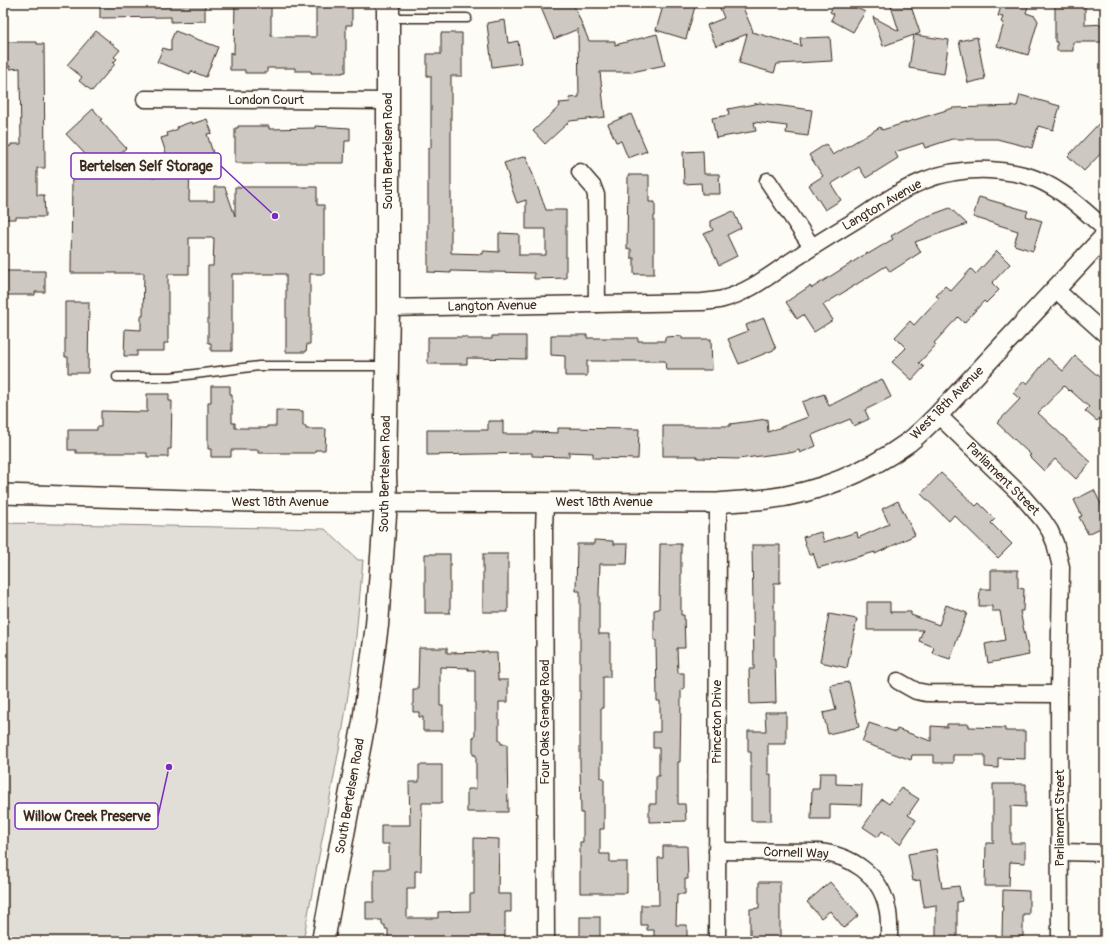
<svg xmlns="http://www.w3.org/2000/svg" width="1108" height="944" font-family="Pangolin,sans-serif">
<rect width="100%" height="100%" fill="#fdfcf7"/>
<filter id="ink" filterUnits="userSpaceOnUse"><feTurbulence type="fractalNoise" baseFrequency=".025" numOctaves="2"/><feDisplacementMap in="SourceGraphic" scale="8" xChannelSelector="R" yChannelSelector="G"/><feConvolveMatrix kernelMatrix="1 2 1 2 8 2 1 2 1" color-interpolation-filters="sRGB"/></filter>
<g filter="url(#ink)">
<polygon fill="#e1ded7" stroke="#8e847a" points="3,523 325,529 358,560 363,560 355,647 343,728 303,941 3,941"/>
<g fill="#cdc8c2" stroke="#3b2a1e">
<polygon points="100,3 205,3 205,21 171,22 171,17 100,18"/>
<polygon points="235,3 271,3 271,36 280,37 316,37 316,3 352,3 352,25 346,25 346,72 343,72 343,73 311,73 311,71 295,71 295,68 267,68 267,73 245,73 245,70 230,70 230,52 234,54"/>
<polygon points="539,3 573,3 589,41 615,41 615,45 657,34 665,65 632,72 600,72 605,117 570,121 545,144 533,131 560,106 559,103 570,102 569,98 579,97 578,29 554,39"/>
<polygon points="664,3 696,3 686,39 656,30"/>
<polygon points="718,3 741,3 753,31 752,32 801,46 800,38 830,37 832,61 777,64 774,73 739,63 747,34 716,46 707,25 724,18"/>
<polygon points="835,3 859,3 857,8 865,12 853,32 831,20 834,14 830,12"/>
<polygon points="890,3 910,3 920,33 915,35 949,40 944,74 909,68 914,35 883,46 873,17 899,31"/>
<polygon points="1002,3 1029,3 1026,13 1035,16 1038,21 1028,55 997,46 1004,23 1001,22 1003,17 998,16"/>
<polygon points="1055,3 1085,3 1085,25 1105,24 1105,42 1073,42 1073,51 1057,51 1057,42 1055,42"/>
<polygon points="505,20 508,43 518,41 521,63 492,67 487,23"/>
<polygon points="96,31 120,50 114,57 117,59 113,63 115,64 92,91 79,81 82,77 67,65"/>
<polygon points="175,31 218,47 206,77 191,71 190,74 157,62 163,48 171,51 171,40"/>
<polygon points="441,33 462,33 462,76 451,76 451,253 483,254 483,251 499,252 499,233 519,234 519,255 546,255 546,229 526,229 526,200 517,203 508,178 509,178 504,163 526,156 546,210 566,210 566,278 534,279 534,273 451,271 451,273 428,272 428,148 431,148 431,76 427,76 427,54 441,54"/>
<polygon points="977,37 985,79 968,83 959,41"/>
<polygon points="3,42 37,42 37,44 44,44 45,168 37,168 37,195 44,195 45,217 16,217 16,219 3,219 3,147 11,146 11,144 21,144 20,68 10,69 10,66 3,66"/>
<polygon points="1020,95 1060,106 1053,130 1038,126 1032,148 997,139 952,139 925,148 923,143 895,152 898,158 866,178 859,167 831,184 841,200 825,210 809,185 823,176 809,155 826,144 833,155 880,127 882,130 953,108 1017,106"/>
<polygon points="760,103 812,110 808,136 786,133 787,126 754,122 756,131 716,138 712,118 729,115 728,109"/>
<polygon points="93,109 102,119 100,120 126,148 101,171 66,134"/>
<polygon points="631,114 647,151 628,158 621,141 616,142 608,124"/>
<polygon points="1105,117 1105,149 1084,171 1068,156"/>
<polygon points="207,119 212,133 207,134 213,153 190,161 189,201 214,201 214,187 225,187 235,216 235,187 317,187 317,205 324,205 324,274 310,274 310,344 307,344 306,352 286,352 286,274 232,274 232,351 211,351 211,343 208,343 208,266 213,266 214,238 189,238 189,274 168,274 168,343 164,343 164,351 137,351 137,356 124,356 125,329 141,330 141,316 143,316 144,273 71,273 72,177 174,177 161,138 168,136 167,133 178,129 177,127 191,122 192,124"/>
<polygon points="238,126 269,126 269,129 315,128 315,126 350,128 350,141 345,141 344,163 235,163 235,128 238,128"/>
<polygon points="703,151 704,174 719,174 720,194 702,194 701,183 684,184 683,152"/>
<polygon points="628,175 649,175 649,202 655,202 655,216 654,216 654,274 634,274 634,258 631,258 631,249 627,249"/>
<polygon points="979,197 1028,211 1026,216 1042,221 1033,251 1014,245 1018,231 973,217"/>
<polygon points="950,208 967,224 915,242 921,252 890,272 886,266 823,305 833,320 814,332 803,315 797,319 786,302 810,286 812,288 867,253 868,254 893,239 891,236 920,219"/>
<polygon points="733,211 741,228 727,235 737,256 719,265 704,234 713,230 711,226 711,221"/>
<polygon points="997,251 1010,264 992,283 999,290 986,303 984,301 964,323 958,317 934,343 936,345 919,363 924,367 912,380 892,362 906,348 895,337 910,321 914,325 939,298 936,296 945,286 951,291 971,269 976,274"/>
<polygon points="3,271 45,271 45,292 35,292 35,295 3,295"/>
<polygon points="65,302 89,302 88,373 68,373 68,357 65,357"/>
<polygon points="764,318 776,349 739,364 728,339 748,331 746,325"/>
<polygon points="551,335 587,335 587,338 638,338 638,341 665,341 665,337 682,336 682,339 711,339 712,370 666,370 665,361 587,361 587,376 565,376 565,356 551,355"/>
<polygon points="492,336 526,336 526,359 467,358 467,364 428,364 428,337 467,337 467,339 492,339"/>
<polygon points="1075,356 1105,382 1105,413 1097,421 1085,411 1089,407 1070,390 1069,391 1064,386 1038,413 1091,462 1076,479 1055,459 1044,471 1029,456 1031,455 997,423 1020,399 1013,393 1024,381 1027,384 1048,358 1063,371"/>
<polygon points="882,379 891,397 865,410 869,419 854,426 850,419 812,435 816,446 800,453 799,450 791,453 790,452 738,459 697,458 697,456 663,456 663,426 730,426 730,424 767,419 768,432 808,417 802,402 824,394 829,406"/>
<polygon points="211,386 230,386 230,394 232,394 232,423 235,423 235,428 267,428 267,426 276,426 276,410 303,411 303,426 306,426 306,429 326,429 325,450 315,450 315,453 258,453 258,450 231,450 231,457 211,457 211,449 208,449 208,402 211,402"/>
<polygon points="147,394 169,394 169,401 172,401 171,449 168,449 168,457 147,457 147,453 76,453 76,450 68,450 68,430 97,430 97,427 101,427 101,411 147,412"/>
<polygon points="488,421 503,421 503,434 533,434 533,432 558,433 558,428 639,429 638,459 593,458 593,453 569,452 569,457 532,456 532,453 427,455 427,430 488,430"/>
<polygon points="941,473 976,506 979,503 995,519 991,523 1012,544 998,558 954,515 949,521 921,494"/>
<polygon points="1094,490 1105,512 1105,526 1088,534 1079,517 1082,516 1074,500"/>
<polygon points="898,501 915,535 875,554 875,552 818,568 813,553 809,555 803,537 821,532 824,542 857,532 858,538 889,524 882,509"/>
<polygon points="594,540 613,541 613,544 628,544 627,564 600,564 599,592 599,634 610,634 610,677 603,677 603,708 601,708 601,778 604,778 604,829 600,829 600,854 610,854 610,862 627,862 627,893 580,893 580,842 583,842 583,813 581,813 580,763 580,591 576,591 577,544 594,544"/>
<polygon points="660,544 681,544 681,615 684,615 685,648 677,648 678,673 684,673 684,689 681,689 681,701 680,762 678,762 678,804 685,804 686,821 649,822 649,804 656,804 656,776 659,776 659,748 653,748 653,732 660,732 660,701 657,701 656,640 654,640 654,610 659,609"/>
<polygon points="752,545 780,545 780,583 774,583 774,659 775,659 776,703 750,704 749,669 754,669"/>
<rect x="425" y="554" width="25" height="59"/>
<rect x="483" y="554" width="25" height="58"/>
<polygon points="991,570 1018,570 1018,588 1024,589 1023,611 1020,611 1029,655 988,663 985,644 1005,640 1000,611 992,611 992,606 979,606 980,589 991,589"/>
<polygon points="867,602 890,602 890,612 911,612 911,615 939,625 946,605 967,613 950,659 932,653 934,647 919,641 923,630 867,630"/>
<polygon points="829,614 857,619 847,668 820,662"/>
<polygon points="419,648 447,648 447,653 488,652 488,653 497,653 498,680 508,680 508,702 499,702 499,741 501,741 501,744 507,744 508,812 467,812 467,789 476,789 476,755 473,755 473,737 475,737 475,670 468,670 468,668 440,667 440,706 443,706 443,731 423,731 423,717 419,717 419,712 413,712 413,689 418,689"/>
<polygon points="849,682 859,727 828,734 823,713 836,710 830,685"/>
<polygon points="765,712 786,712 786,744 768,744 768,774 771,774 771,821 751,821 751,752 748,752 748,731 766,731"/>
<polygon points="869,723 896,732 897,729 931,741 931,726 947,727 947,724 969,724 969,727 1005,728 1005,731 1025,731 1025,759 998,758 998,768 985,767 985,755 953,755 953,763 934,763 934,755 912,755 911,760 862,742"/>
<polygon points="419,765 442,765 442,803 422,803 421,871 415,871 415,888 407,888 407,918 438,918 438,912 470,911 470,894 474,894 474,838 499,839 498,894 511,894 511,912 505,912 505,941 471,941 471,938 445,940 445,941 388,941 388,929 385,929 385,925 382,925 382,920 366,920 366,902 374,902 374,869 389,869 389,844 381,844 381,825 410,825 409,782 419,782"/>
<polygon points="820,773 836,773 836,784 862,785 861,805 830,804 830,819 811,819 812,789 819,789"/>
<polygon points="993,784 1026,784 1026,807 1011,806 1011,843 1025,843 1025,863 1010,862 1009,886 985,886 986,843 993,843"/>
<polygon points="901,788 919,799 908,815 916,820 900,844 882,831 878,837 863,827 882,799 889,804"/>
<polygon points="663,846 687,846 688,879 685,879 685,894 677,894 676,925 687,925 687,941 666,941 666,939 654,939 654,930 647,930 647,925 641,925 641,905 659,905 658,858 663,858"/>
<polygon points="936,849 942,888 959,886 962,901 957,902 957,941 936,941 936,905 924,907 920,880 913,881 908,854"/>
<polygon points="759,882 780,882 780,941 750,941 750,909 759,908"/>
<polygon points="830,882 859,915 844,928 830,911 821,918 807,902"/>
<polygon points="1003,890 1029,891 1029,914 1023,914 1023,937 1002,937"/>
<rect x="580" y="917" width="20" height="24"/>
</g>
<g fill="none" stroke-linecap="round" stroke-linejoin="round">
<g stroke="#3b2a1e" stroke-width="11">
<g id="service">
<polyline points="389,18 467,18"/>
<polyline points="117,377 171,377 259,366 386,366"/>
</g>
</g>
<g stroke="#3b2a1e" stroke-width="19">
<g id="minor">
<polyline points="145,99 388,101"/>
<polyline points="580,172 593,187 596,195 597,304"/>
<polyline points="768,181 812,247"/>
<polyline points="1055,289 1105,334"/>
<path d="M388,308L702,302C709,301 716,301 723,299C751,292 775,271 799,256C819,242 840,230 861,217C905,188 934,168 989,170C1005,171 1022,173 1036,179C1063,190 1084,210 1105,229"/>
<polyline points="938,415 1022,496 1042,519 1050,531 1055,543 1061,567 1059,694 1060,941"/>
<polyline points="545,502 544,530 546,941"/>
<polyline points="898,681 916,691 926,693 1059,694"/>
<path d="M717,851L818,852C850,855 880,874 887,907C890,918 889,930 889,941"/>
<polyline points="1060,852 1105,853"/>
<polyline points="717,941 718,503"/>
</g>
</g>
<g stroke="#3b2a1e" stroke-width="22">
<path id="tertiary" d="M3,494L252,502L718,503C734,501 750,501 767,499C818,493 867,472 909,442C919,434 929,424 938,415L1105,236"/>
</g>
<g stroke="#3b2a1e" stroke-width="25">
<polyline id="secondary" points="323,941 364,722 377,625 386,502 385,474 388,308 388,3"/>
</g>
<use href="#service" stroke="#fdfcf7" stroke-width="8"/>
<use href="#minor" stroke="#fdfcf7" stroke-width="16"/>
<use href="#tertiary" stroke="#fdfcf7" stroke-width="19"/>
<use href="#secondary" stroke="#fdfcf7" stroke-width="22"/>
</g>
</g>
<g text-anchor="middle" dominant-baseline="central" stroke-width="3" stroke-linejoin="round" paint-order="stroke">
<g font-size="13" fill="#3b2a1e" stroke="#fdfcf7">
<text x="266" y="100">London Court</text>
<text transform="translate(388 151) rotate(-90)">South Bertelsen Road</text>
<text transform="translate(882 205) rotate(-30)">Langton Avenue</text>
<text transform="translate(492 306) rotate(-1)">Langton Avenue</text>
<text transform="translate(947 403) rotate(-45)">West 18th Avenue</text>
<text transform="translate(385 474) rotate(-89)">South Bertelsen Road</text>
<text transform="translate(1003 479) rotate(45)">Parliament Street</text>
<text x="280" y="502">West 18th Avenue</text>
<text x="604" y="502">West 18th Avenue</text>
<text transform="translate(545 722) rotate(-90)">Four Oaks Grange Road</text>
<text transform="translate(717 722) rotate(-90)">Princeton Drive</text>
<text transform="translate(350 796) rotate(-80)">South Bertelsen Road</text>
<text transform="translate(1060 818) rotate(-90)">Parliament Street</text>
<text transform="translate(796 853) rotate(2)">Cornell Way</text>
</g>
</g>
<path fill="none" stroke="#7b2cbf" stroke-width="1.5" d="M275 216L221 166M169 767L158 816"/>
<g fill="#7b2cbf" stroke="#fdfcf7" stroke-width="1.5">
<circle cx="275" cy="216" r="4"/>
<circle cx="169" cy="767" r="4"/>
</g>
<g fill="#fdfcf7" stroke="#7b2cbf" stroke-width="1.5">
<rect x="71" y="153" width="150" height="26" rx="4"/>
<rect x="15" y="803" width="143" height="26" rx="4"/>
</g>
<g font-size="14" text-anchor="middle" font-weight="bold" fill="#3b2a1e">
<text x="146" y="171">Bertelsen Self Storage</text>
<text x="87" y="821">Willow Creek Preserve</text>
</g>
<rect width="1108" height="944" fill="none" stroke="#fdfcf7" stroke-width="16"/>
<rect x="8" y="8" width="1092" height="928" fill="none" stroke="#3b2a1e" stroke-width="1.5" filter="url(#ink)"/>
</svg>
